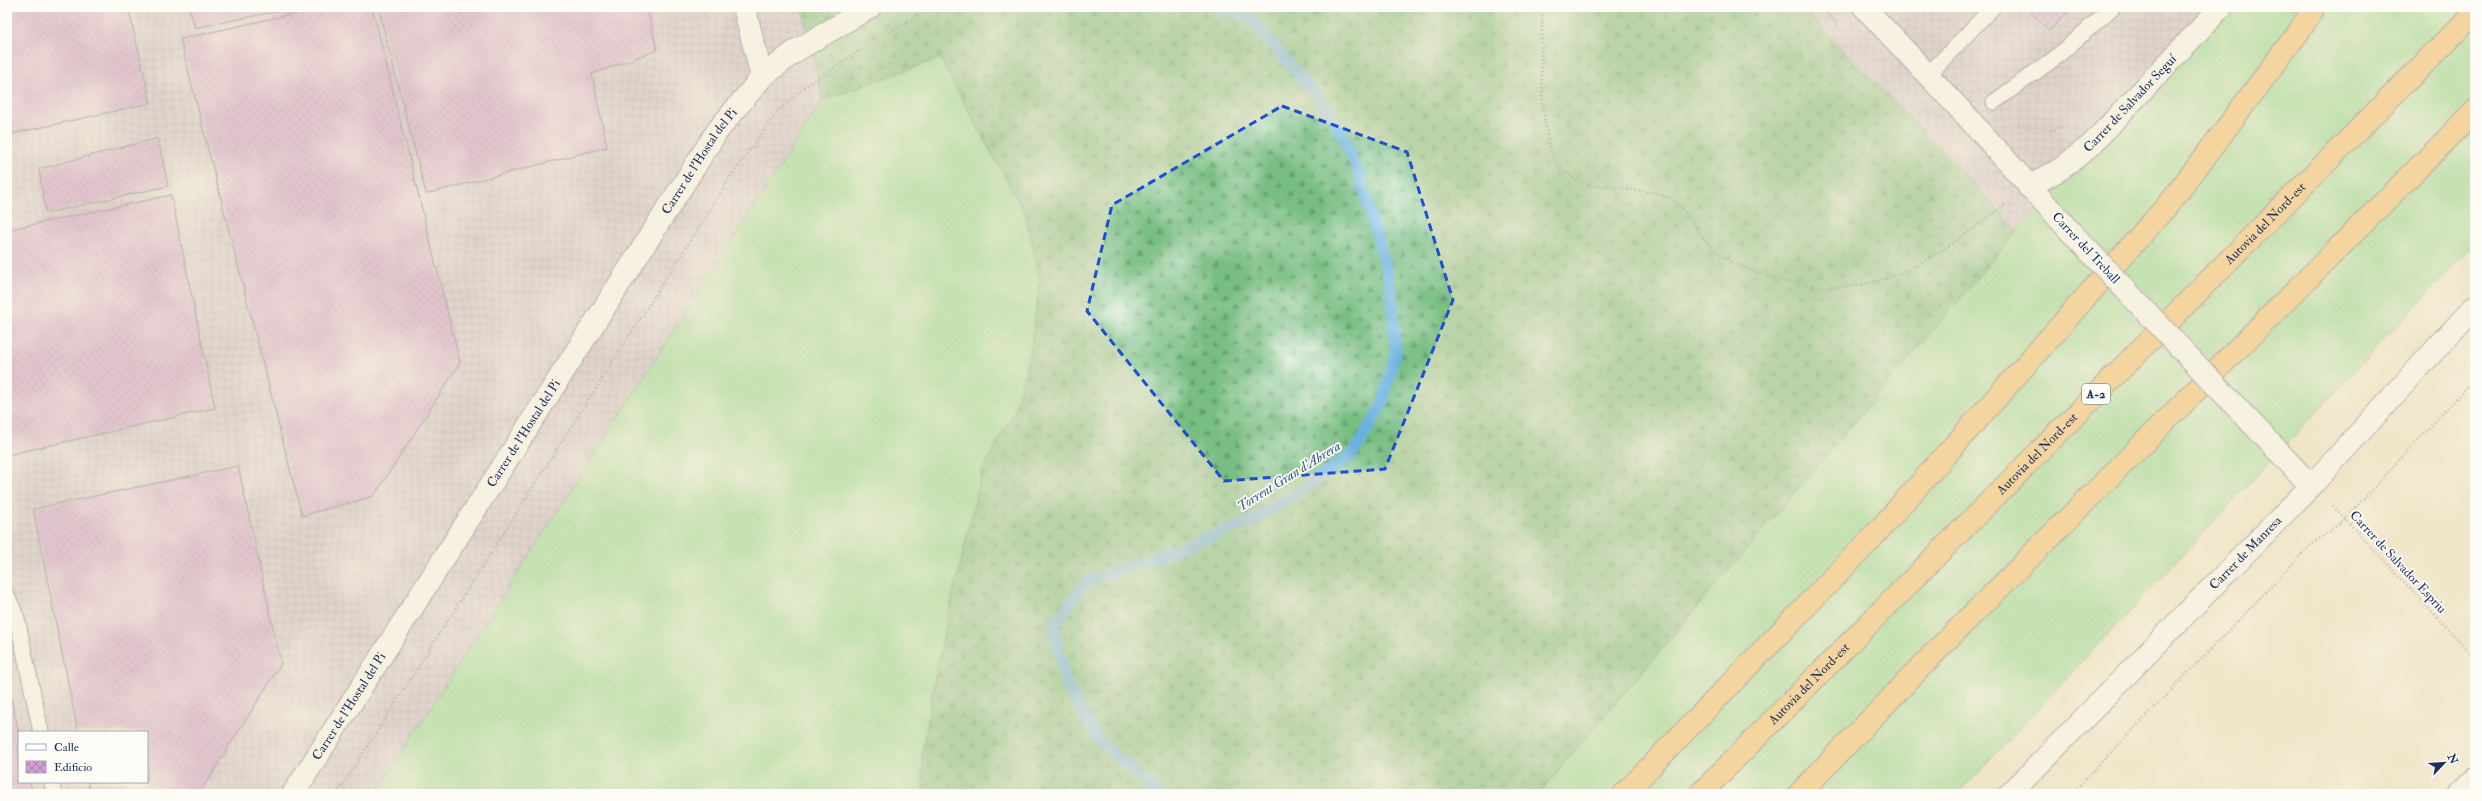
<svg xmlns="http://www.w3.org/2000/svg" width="2482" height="801" font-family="'IM FELL Double Pica',serif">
<defs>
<pattern id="industrial-grid" width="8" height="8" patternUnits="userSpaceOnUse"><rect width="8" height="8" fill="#cebed1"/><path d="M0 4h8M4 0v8" fill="none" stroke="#a69bad"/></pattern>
<pattern id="grass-dots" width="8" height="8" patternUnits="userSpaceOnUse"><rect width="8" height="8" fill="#96df9a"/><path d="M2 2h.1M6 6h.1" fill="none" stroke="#81c087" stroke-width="1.8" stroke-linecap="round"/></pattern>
<pattern id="forest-firs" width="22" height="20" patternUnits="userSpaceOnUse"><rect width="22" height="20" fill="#78be82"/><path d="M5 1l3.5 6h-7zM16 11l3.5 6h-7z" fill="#629b6e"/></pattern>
<pattern id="building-cross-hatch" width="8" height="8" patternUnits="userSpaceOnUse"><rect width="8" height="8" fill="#d29dd5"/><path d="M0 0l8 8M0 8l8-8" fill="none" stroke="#aa80b0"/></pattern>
</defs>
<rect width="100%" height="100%" fill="#fdfcf7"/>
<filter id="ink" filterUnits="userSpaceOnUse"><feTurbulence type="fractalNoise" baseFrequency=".025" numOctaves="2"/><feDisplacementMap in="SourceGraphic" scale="8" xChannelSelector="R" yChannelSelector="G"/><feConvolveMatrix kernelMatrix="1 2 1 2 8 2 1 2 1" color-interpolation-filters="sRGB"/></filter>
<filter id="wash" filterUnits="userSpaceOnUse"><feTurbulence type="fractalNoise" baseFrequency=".012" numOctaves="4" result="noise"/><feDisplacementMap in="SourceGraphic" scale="16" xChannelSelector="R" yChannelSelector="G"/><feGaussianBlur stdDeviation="0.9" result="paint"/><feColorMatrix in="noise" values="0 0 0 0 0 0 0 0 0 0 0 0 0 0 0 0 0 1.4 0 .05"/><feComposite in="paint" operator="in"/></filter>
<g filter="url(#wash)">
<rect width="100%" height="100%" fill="#f0e5c9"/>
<g fill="url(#industrial-grid)" fill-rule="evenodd">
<path d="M7,7H802L823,100L375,794H7ZM19,732H147V782H19Z"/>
<polygon points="1801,7 2232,7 2018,230"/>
</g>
<g fill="url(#grass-dots)" stroke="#58877c">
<polygon points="2232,7 2475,7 2475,243 1958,794 1538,794 2018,230"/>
<polygon points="940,58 1025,214 1040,277 1032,343 1016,408 982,471 950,608 937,667 922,754 924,794 375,794 823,100"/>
</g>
<polygon fill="url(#forest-firs)" stroke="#4a7670" points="802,7 1801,7 2018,230 1538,794 924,794 922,754 937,667 950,608 982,471 1016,408 1032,343 1040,277 1025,214 940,58 823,100"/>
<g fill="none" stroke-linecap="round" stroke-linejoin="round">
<polyline stroke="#69b1e0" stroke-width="11" points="1158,794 1099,740 1066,685 1053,625 1088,580 1144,562 1254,520 1303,489 1353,454 1382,405 1396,351 1391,286 1357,168 1332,114 1249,17 1217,7"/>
</g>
<g id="blocks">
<g fill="url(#building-cross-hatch)">
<polygon points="7,7 128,7 151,103 7,135"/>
<polygon points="189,7 294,7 294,8 195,28"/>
<polygon points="324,7 372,7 460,363 374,496 302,516 180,39"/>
<polygon points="378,7 647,7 657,50 592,74 607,147 426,194"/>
<polygon points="2026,7 2073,7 2049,31"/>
<polygon points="158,138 168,186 46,213 39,169"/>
<polygon points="171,195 215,408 7,455 7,230"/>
<polygon points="238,466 281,664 199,794 90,794 88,782 147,782 147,732 78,732 33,509"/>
<polygon points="7,681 19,733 19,782 30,782 33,794 7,794"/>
</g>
</g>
</g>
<g filter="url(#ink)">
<use href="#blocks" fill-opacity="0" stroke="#666f83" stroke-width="1"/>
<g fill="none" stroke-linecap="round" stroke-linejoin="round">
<g stroke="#666f83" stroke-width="17">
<g id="service">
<polyline points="1928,75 1993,7"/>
<polyline points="1994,102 2055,58 2113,7"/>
<polyline points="7,595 17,618 41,732"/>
<polyline points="52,782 54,794"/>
</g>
</g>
<g stroke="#666f83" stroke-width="24">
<g id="minor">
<polyline points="744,7 762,77"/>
<polyline points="1864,7 1969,119 2069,230"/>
<polyline points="2294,468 2311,486 2475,306"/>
<path id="s1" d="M293,794L718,130L762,77L797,50L870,7"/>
<polyline points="2459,794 2475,779"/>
</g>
</g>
<g stroke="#666f83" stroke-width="24">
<g id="tertiary">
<path id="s2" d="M2029,187L2062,168L2090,146L2221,7"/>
<path id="s3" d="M2010,794L2311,486"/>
</g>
</g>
<g stroke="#666f83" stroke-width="24">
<g id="motorway">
<polyline points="1624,794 1871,539 2173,199 2300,30 2314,7"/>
<path id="s4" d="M1700,794L2475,12"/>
<polyline points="1799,794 1943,644 2475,111"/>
</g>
</g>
<g stroke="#666f83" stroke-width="2.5" stroke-dasharray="1 3" stroke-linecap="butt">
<path d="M1543,7C1541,49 1538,123 1555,161C1558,167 1574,180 1581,182C1592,187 1609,186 1621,188C1639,192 1663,190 1678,204C1692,217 1699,237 1716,251C1735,266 1760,275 1784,281C1880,304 1933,258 2006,204"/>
<polyline points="1821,7 1838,25"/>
<polyline points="890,32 933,7"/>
<polyline points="2018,125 2052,130 2065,125"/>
<polyline points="2333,506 2475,658"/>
<polyline points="337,794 730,178 777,112 806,86 859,51"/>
<polyline points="2071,794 2310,546 2344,520 2475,378"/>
</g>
<use href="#service" stroke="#fff" stroke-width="15"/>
<use href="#minor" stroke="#fff" stroke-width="22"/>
<use href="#tertiary" stroke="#fff" stroke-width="22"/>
<use href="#motorway" stroke="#f9bf6d" stroke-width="22"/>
<g stroke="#666f83" stroke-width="24" stroke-linecap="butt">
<polyline id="minor-bridge" points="2069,230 2294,468"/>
</g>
<use href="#minor-bridge" stroke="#fff" stroke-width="22"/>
</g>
</g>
<path d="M0 0H2482V801H0ZM1282,106L1407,152L1453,300L1385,469L1224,481L1087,311L1112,205Z" fill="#f0e5c9" fill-opacity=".55" fill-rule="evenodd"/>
<path fill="none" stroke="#1d4ed8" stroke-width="3" stroke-dasharray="8 5" stroke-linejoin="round" d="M1282,106L1407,152L1453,300L1385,469L1224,481L1087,311L1112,205Z"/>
<g text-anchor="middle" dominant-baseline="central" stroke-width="3.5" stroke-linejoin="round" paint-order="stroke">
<rect fill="#fdfcf7" stroke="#5f6c8c" stroke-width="1" x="2082" y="384" width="28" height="20" rx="3"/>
<g font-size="12" font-weight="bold" fill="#1b2f5e">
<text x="2096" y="394">A-2</text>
</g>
<g font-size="13" fill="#1b2f5e" stroke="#fdfcf7">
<text stroke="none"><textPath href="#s2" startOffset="132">Carrer de Salvador Seguí</textPath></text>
<text stroke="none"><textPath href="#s1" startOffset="752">Carrer de l'Hostal del Pi</textPath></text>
<text stroke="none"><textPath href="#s4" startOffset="803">Autovia del Nord-est</textPath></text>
<text transform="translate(2086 248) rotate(47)">Carrer del Treball</text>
<text stroke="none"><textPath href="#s1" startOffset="428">Carrer de l'Hostal del Pi</textPath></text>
<text stroke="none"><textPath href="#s4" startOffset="479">Autovia del Nord-est</textPath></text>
<text stroke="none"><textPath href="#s3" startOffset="337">Carrer de Manresa</textPath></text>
<text transform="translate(2398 562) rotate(47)">Carrer de Salvador Espriu</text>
<text stroke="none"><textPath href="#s4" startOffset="155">Autovia del Nord-est</textPath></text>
<text stroke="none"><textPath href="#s1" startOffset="104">Carrer de l'Hostal del Pi</textPath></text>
</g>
<g font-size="14" font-style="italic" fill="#365c8c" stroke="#fdfcf7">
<text transform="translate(1289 476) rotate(-32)">Torrent Gran d'Abrera</text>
</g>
</g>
<rect width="2482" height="801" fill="none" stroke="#fdfcf7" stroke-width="24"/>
<rect x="18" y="731" width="130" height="52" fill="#fdfcf7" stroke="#a3aaba"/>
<rect x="26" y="744" width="20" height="6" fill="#ffffff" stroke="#a3aaba"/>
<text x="54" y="751" font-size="12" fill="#1b2f5e">Calle</text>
<rect x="26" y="761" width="20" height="12" fill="url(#building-cross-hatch)" stroke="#a3aaba"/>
<text x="54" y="771" font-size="12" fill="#1b2f5e">Edificio</text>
<g transform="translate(2444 763) rotate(65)" stroke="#fdfcf7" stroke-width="3" paint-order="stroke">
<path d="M0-3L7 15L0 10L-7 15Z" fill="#1b2f5e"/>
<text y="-6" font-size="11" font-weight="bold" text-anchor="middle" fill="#1b2f5e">N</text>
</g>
</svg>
